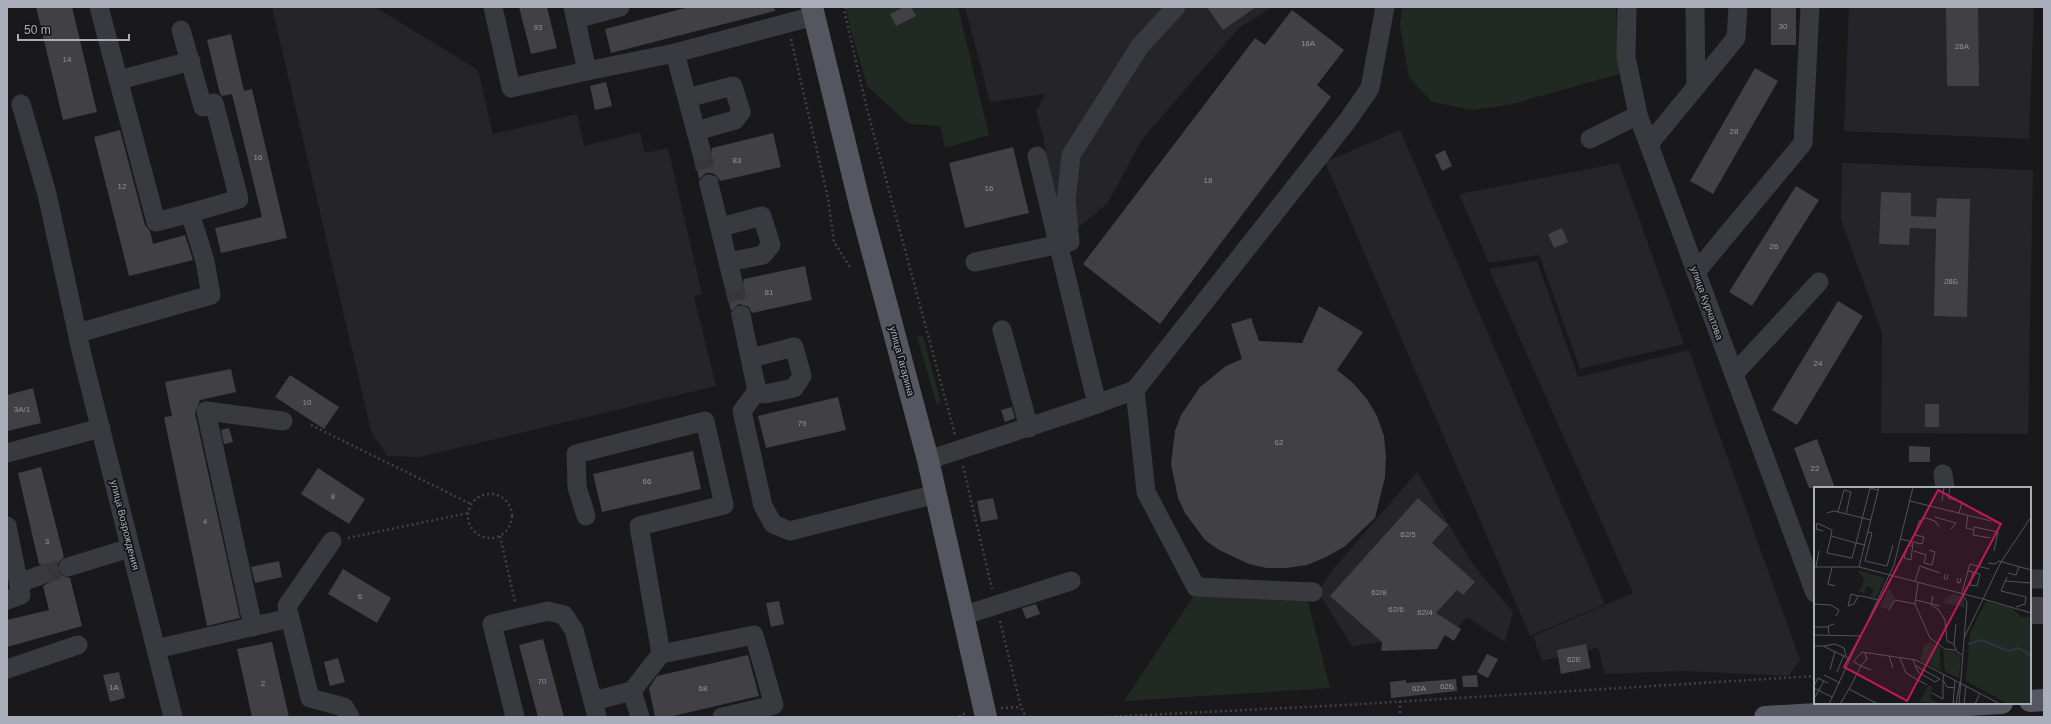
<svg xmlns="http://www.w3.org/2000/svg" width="2051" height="724" font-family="Helvetica,sans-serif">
<rect width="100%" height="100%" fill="#19181b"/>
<g fill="#252428">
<polygon points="272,7 375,7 478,70 493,134 577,114 584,146 640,132 645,153 668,148 702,294 694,296 716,386 420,457 387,456 371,431"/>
<polygon points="965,7 1273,7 1239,28 1143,138 1107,204 1061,242 1043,136 1036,112 1045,94 990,102"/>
<polygon points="1849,7 2034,7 2029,139 1844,131"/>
<polygon points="1400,130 1605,604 1530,636 1325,162"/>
<polygon points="1619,163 1684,344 1580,369 1539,255 1489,263 1459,194"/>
<polygon points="1842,163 2033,170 2028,434 1881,433 1882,333 1841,220"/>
<polygon points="1537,261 1578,377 1689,350 1800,660 1788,676 1685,671 1605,674 1598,648 1542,661 1533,636 1633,593 1489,269"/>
<polygon points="1417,472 1474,566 1513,612 1505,642 1467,617 1453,633 1352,646 1318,592 1330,573"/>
</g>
<g fill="#202922">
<polygon points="846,7 958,7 989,135 945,148 940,126 909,124 867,86 849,24"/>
<polygon points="1402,7 1616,7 1619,74 1509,105 1472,110 1432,102 1409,77 1400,26"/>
<polygon points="923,336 941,403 937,405 917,337"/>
<polygon points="1195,594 1307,597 1330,688 1124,701"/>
</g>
<g fill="#404045">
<polygon points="36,7 72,7 97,112 63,120"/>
<polygon points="519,7 547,7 557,48 531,54"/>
<polygon points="689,7 774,7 775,11 611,53 605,29"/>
<polygon points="904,7 911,7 916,16 896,26 890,14"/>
<polygon points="1207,7 1256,7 1223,30"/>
<rect x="1771" y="7" width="25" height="38"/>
<polygon points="1946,7 1978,7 1979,86 1947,86"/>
<polygon points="1292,10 1344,50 1317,85 1331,97 1160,324 1083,264 1255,38 1265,45"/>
<polygon points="231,34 244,91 252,89 287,238 221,253 215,228 262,217 232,94 222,96 220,94 207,40"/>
<polygon points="1755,68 1778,81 1713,194 1690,181"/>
<polygon points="606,82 612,106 595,110 590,86"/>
<polygon points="120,130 145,225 150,231 153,244 185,235 193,260 129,276 94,137"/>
<polygon points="773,133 781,167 720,181 717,176 712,173 706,173 699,179 695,159 703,161 708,158 711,153 712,148"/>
<polygon points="1013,147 1029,213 965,228 949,163"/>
<polygon points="1445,150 1452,166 1442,171 1435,155"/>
<polygon points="1796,186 1819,200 1752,306 1729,292"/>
<polygon points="1881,192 1911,193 1911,216 1936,217 1937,198 1970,199 1967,317 1934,316 1936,229 1910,228 1909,245 1879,244"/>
<polygon points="1562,228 1568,242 1554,248 1548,234"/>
<polygon points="805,266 812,300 752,313 749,307 739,304 731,311 726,290 735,293 740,290 743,285 744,279"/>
<polygon points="1838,301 1863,316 1797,425 1772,410"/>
<polygon points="1319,306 1363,332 1337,370 1353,383 1367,399 1377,416 1384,436 1386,457 1385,477 1375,518 1344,547 1326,557 1307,565 1287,568 1266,568 1249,564 1219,550 1205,540 1185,513 1178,498 1171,464 1175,431 1181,415 1200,387 1226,366 1242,359 1231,324 1251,318 1259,341 1302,343"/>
<polygon points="231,369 236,392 200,400 195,413 240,618 207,626 164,417 172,416 165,382"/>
<polygon points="290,375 339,407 324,429 275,397"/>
<polygon points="33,388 41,423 7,431 7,395"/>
<polygon points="838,397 846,430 766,448 758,416"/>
<rect x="1925" y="404" width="14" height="23"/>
<polygon points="1012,407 1015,418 1005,422 1001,410"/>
<polygon points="229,428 233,442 224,444 221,430"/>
<polygon points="1817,439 1835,488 1809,488 1794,448"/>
<polygon points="1909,446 1930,447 1930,462 1909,462"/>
<polygon points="693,451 701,489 602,512 593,474"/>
<polygon points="41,467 64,557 57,564 57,570 61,575 70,578 82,626 7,647 7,620 49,610 43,586 50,582 51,572 48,566 39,564 18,473"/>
<polygon points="318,468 365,499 349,524 301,494"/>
<polygon points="993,498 998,519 981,522 977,501"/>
<polygon points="1418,498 1448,525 1432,543 1475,582 1463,595 1457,590 1436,613 1461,629 1454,641 1445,635 1437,649 1381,651 1382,642 1330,596"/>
<polygon points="279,561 282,577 255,583 251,567"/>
<polygon points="343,569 391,598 377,623 328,594"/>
<polygon points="2032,597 2044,597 2044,624 2031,624"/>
<polygon points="779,601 784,624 771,627 766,603"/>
<polygon points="1036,604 1040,614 1026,619 1022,608"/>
<polygon points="543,639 564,717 538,717 519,645"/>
<polygon points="272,642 289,717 252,717 237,649"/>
<polygon points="1586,644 1591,668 1561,674 1557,650"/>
<polygon points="1487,654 1498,659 1488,678 1477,672"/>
<polygon points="748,655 759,696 669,717 655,717 649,688 657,676"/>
<polygon points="338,658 345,682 330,686 324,662"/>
<polygon points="119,672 125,698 110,702 103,675"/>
<polygon points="1477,675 1478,687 1463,687 1462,676"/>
<polygon points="1456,679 1457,691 1391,698 1390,682 1406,680 1406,683"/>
</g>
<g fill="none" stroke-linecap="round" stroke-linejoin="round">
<g stroke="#36363b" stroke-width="19" stroke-dasharray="19 10" stroke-linecap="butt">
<polyline points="701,150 709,184"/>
<polyline points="733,282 741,315"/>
<polyline points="41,575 68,567"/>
</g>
<g stroke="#3f4147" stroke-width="2.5" stroke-dasharray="2 3" stroke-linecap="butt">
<polyline points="846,7 844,10 867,109 955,435"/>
<polyline points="791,39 828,198 834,242 850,267"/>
<polyline points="311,425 471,504"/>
<polyline points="963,466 992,589"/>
<circle cx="490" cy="516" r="22"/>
<polyline points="500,536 515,602"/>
<polyline points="348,538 468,513"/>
<polyline points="1000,621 1021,707 1026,717"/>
<polyline points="1400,701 1400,717"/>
<polyline points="1001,708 1021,707"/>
<polyline points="960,717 960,715 967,713"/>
<polyline points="1105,717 1345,705 1815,676"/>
</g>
<g stroke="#393a40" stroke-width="19">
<polyline points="493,7 511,88 587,71"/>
<polyline points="573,7 587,71 675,53 814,16"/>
<polyline points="1627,7 1626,57 1638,115 1815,593"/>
<polyline points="1695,7 1696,87"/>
<polyline points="576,19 620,7"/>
<polyline points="181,30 203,107 214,103 239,199 190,213"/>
<polyline points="675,53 701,150"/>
<polyline points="119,80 191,61"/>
<polyline points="687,98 733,86 741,112 735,120 696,131"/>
<polyline points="21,104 47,194 82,355 173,717"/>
<polyline points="1590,139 1638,115"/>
<polyline points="1649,144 1736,38 1738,7"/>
<polyline points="1037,156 1097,404"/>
<polyline points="709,184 733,282"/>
<polyline points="721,227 762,216 771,245 763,255 728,262"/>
<polyline points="975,262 1070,242 1066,201 1071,155 1140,46 1176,7"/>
<polyline points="1696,272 1803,143 1810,7"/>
<polyline points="741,315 757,391 742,411 763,506 773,524 790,531 936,494"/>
<polyline points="1002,330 1029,428"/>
<polyline points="78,333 211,295 205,261 190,213 156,222 99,7"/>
<polyline points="751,358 794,347 802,376 794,388 765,394 757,391"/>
<polyline points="1734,374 1819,282"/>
<polyline points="1135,390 1146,492 1196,587 1313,592"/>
<polyline points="7,453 101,428"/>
<polyline points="928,460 1080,410 1135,390 1348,120 1370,88 1385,7"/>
<polyline points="1943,474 1945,488"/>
<polyline points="586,516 577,487 576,454 705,421 724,505 639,526 661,654"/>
<polyline points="7,526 21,595 7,600"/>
<polyline points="332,541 287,606 310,698 344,707 350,717"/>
<polyline points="68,567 130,548"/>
<polyline points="2030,579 2044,579"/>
<polyline points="19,583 41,575"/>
<polyline points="962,616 1071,581"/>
<polyline points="253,627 206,411 283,421"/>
<polyline points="156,649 290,618"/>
<polyline points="7,669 78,645"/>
<polyline points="632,691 640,717"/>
<polyline points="593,701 632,691 661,654 754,635 774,705 722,717"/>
<polyline points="515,717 492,624 548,611 564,615 574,630 597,717"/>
</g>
<g stroke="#55565f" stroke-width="22">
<polyline points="812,7 860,205 928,460 986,717"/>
<polyline points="2030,701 2044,700"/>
<polyline points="1765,717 2002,703"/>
</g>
</g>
<g text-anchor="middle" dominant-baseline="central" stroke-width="3.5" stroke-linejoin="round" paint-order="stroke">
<g font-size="8" fill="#90929e">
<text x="1783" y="26">30</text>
<text x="538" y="27">93</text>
<text x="1308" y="43">18А</text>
<text x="1962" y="46">28А</text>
<text x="67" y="59">14</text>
<text x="1734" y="131">28</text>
<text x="258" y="157">16</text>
<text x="737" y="160">83</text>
<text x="1208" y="180">18</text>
<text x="122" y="186">12</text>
<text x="989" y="188">16</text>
<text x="1774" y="246">26</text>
<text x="1951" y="281">28Б</text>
<text x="769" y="292">81</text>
<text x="1818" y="363">24</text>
<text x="307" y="402">10</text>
<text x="22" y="409">3А/1</text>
<text x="802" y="423">79</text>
<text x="1279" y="442">62</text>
<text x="1815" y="468">22</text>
<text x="647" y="481">66</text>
<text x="333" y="496">8</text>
<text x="205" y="521">4</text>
<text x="1408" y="534">62/5</text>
<text x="47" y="541">3</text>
<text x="1379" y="592">62/8</text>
<text x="360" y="596">6</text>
<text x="1396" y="609">62/6</text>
<text x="1425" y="612">62/4</text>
<text x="1574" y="659">62Е</text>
<text x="542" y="681">70</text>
<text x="263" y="683">2</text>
<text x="1447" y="686">62Б</text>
<text x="114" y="687">1А</text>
<text x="703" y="688">68</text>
<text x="1419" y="688">62А</text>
</g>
<g font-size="10" fill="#aaaebb" stroke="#141316">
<text transform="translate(1707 303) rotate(70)">улица Курчатова</text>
<text transform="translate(902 361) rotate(75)">улица Гагарина</text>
<text transform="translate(125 525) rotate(76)">улица Возрождения</text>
</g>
</g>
<g transform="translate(1814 487)">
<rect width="217" height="217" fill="#19181b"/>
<path d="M43,83L67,90L64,96L67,90L71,91L62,111L56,110L60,102L53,99L50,107L44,103L47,102L50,92ZM75,101L81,112L75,122L66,120ZM140,107L149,110L152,121L130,116L131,111ZM174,115L198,121L207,130H217V213L215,217H194L152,194L156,146L171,116ZM116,155L126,160V179L129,185L106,173L110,159ZM129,163L140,164L147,169L145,191L131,185ZM115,198L118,201L116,211L125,217L105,215Z" fill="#202922"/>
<path fill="none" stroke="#2d3640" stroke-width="2" d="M154,157L168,153L194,164L205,161L217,169"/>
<path fill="none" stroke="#53545b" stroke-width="1" d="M136,0L134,11L148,15L145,26M96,14L177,34M128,14L130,0M24,25L30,3L37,5L32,27M13,26L20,24L57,33M154,28L152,41L160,43V40L184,45L180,64M121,30L142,36L137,42M217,30L187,75L169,112L217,126M160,43L159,48L176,51M9,44L2,42L3,36L18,43L17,49L42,56L56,1L64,3M54,45L58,46L51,74L73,79L79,58M17,49L13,66L38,71L42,56L51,58M86,52L108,57L110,50L101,48L105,34L112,31L121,34L125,40M98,59L94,58L90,71L97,73L99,56M100,64L112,68L110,76L118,78L121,65L115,63M174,76L181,77L185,74L217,83M0,80H45L76,88M2,80L5,64M18,80L14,97L21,99M45,80L65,0M154,84L156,77L175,82M194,86L202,88L205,80M131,87L130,92H133L134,88M76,88L169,112L150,151M193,90L187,104L212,110L211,117L202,120M144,91L143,95L146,96L147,91M192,94L217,96M101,95L106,79L126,86M104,96L101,117L116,151L131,162L141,163L148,168M148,106L154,84L159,85L156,98L163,99L166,87L159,85M44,109L40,117L34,119L37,107L44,109H48L64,113M119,109L117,118L124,122L131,133L133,154L140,157L142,163M102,113L126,119M0,117L17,118L25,123L22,129M75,123L81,113L101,117M0,140H14M15,147L14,139L20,137M0,148L47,149M140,157L142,137M0,159H9L36,172M10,159L21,157L30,161L32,169M51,166L53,172L47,179L57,183M75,169L79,181M86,171L92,186L113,198M99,173L104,185L121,195L126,192L102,179M39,175L48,165L102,173L186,217M40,175L47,179L35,202L64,217M16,183L21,164M23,185L30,168M130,187L129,193L133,200L141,201M10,188L26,196M0,199L4,191L14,196M0,201L18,210M118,206L129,212V193M1,210L10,194M15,217L80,78L99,0M26,217L35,202M139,217L141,193M142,217L146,195M145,217L153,115L148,107M150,217L152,199M161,217L166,206"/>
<path fill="#c2185b" fill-opacity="0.15" stroke="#c2185b" stroke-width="2" d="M124,3L187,37L93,214L30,180Z"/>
<rect width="217" height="217" fill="none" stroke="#aaaebb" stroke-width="2"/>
</g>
<rect width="2051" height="724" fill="none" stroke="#aaaebb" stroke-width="16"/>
<path d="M18 34v6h111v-6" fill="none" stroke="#aaaebb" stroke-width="2"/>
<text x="24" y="34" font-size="12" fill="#aaaebb" stroke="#141316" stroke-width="3" paint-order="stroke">50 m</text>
</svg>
